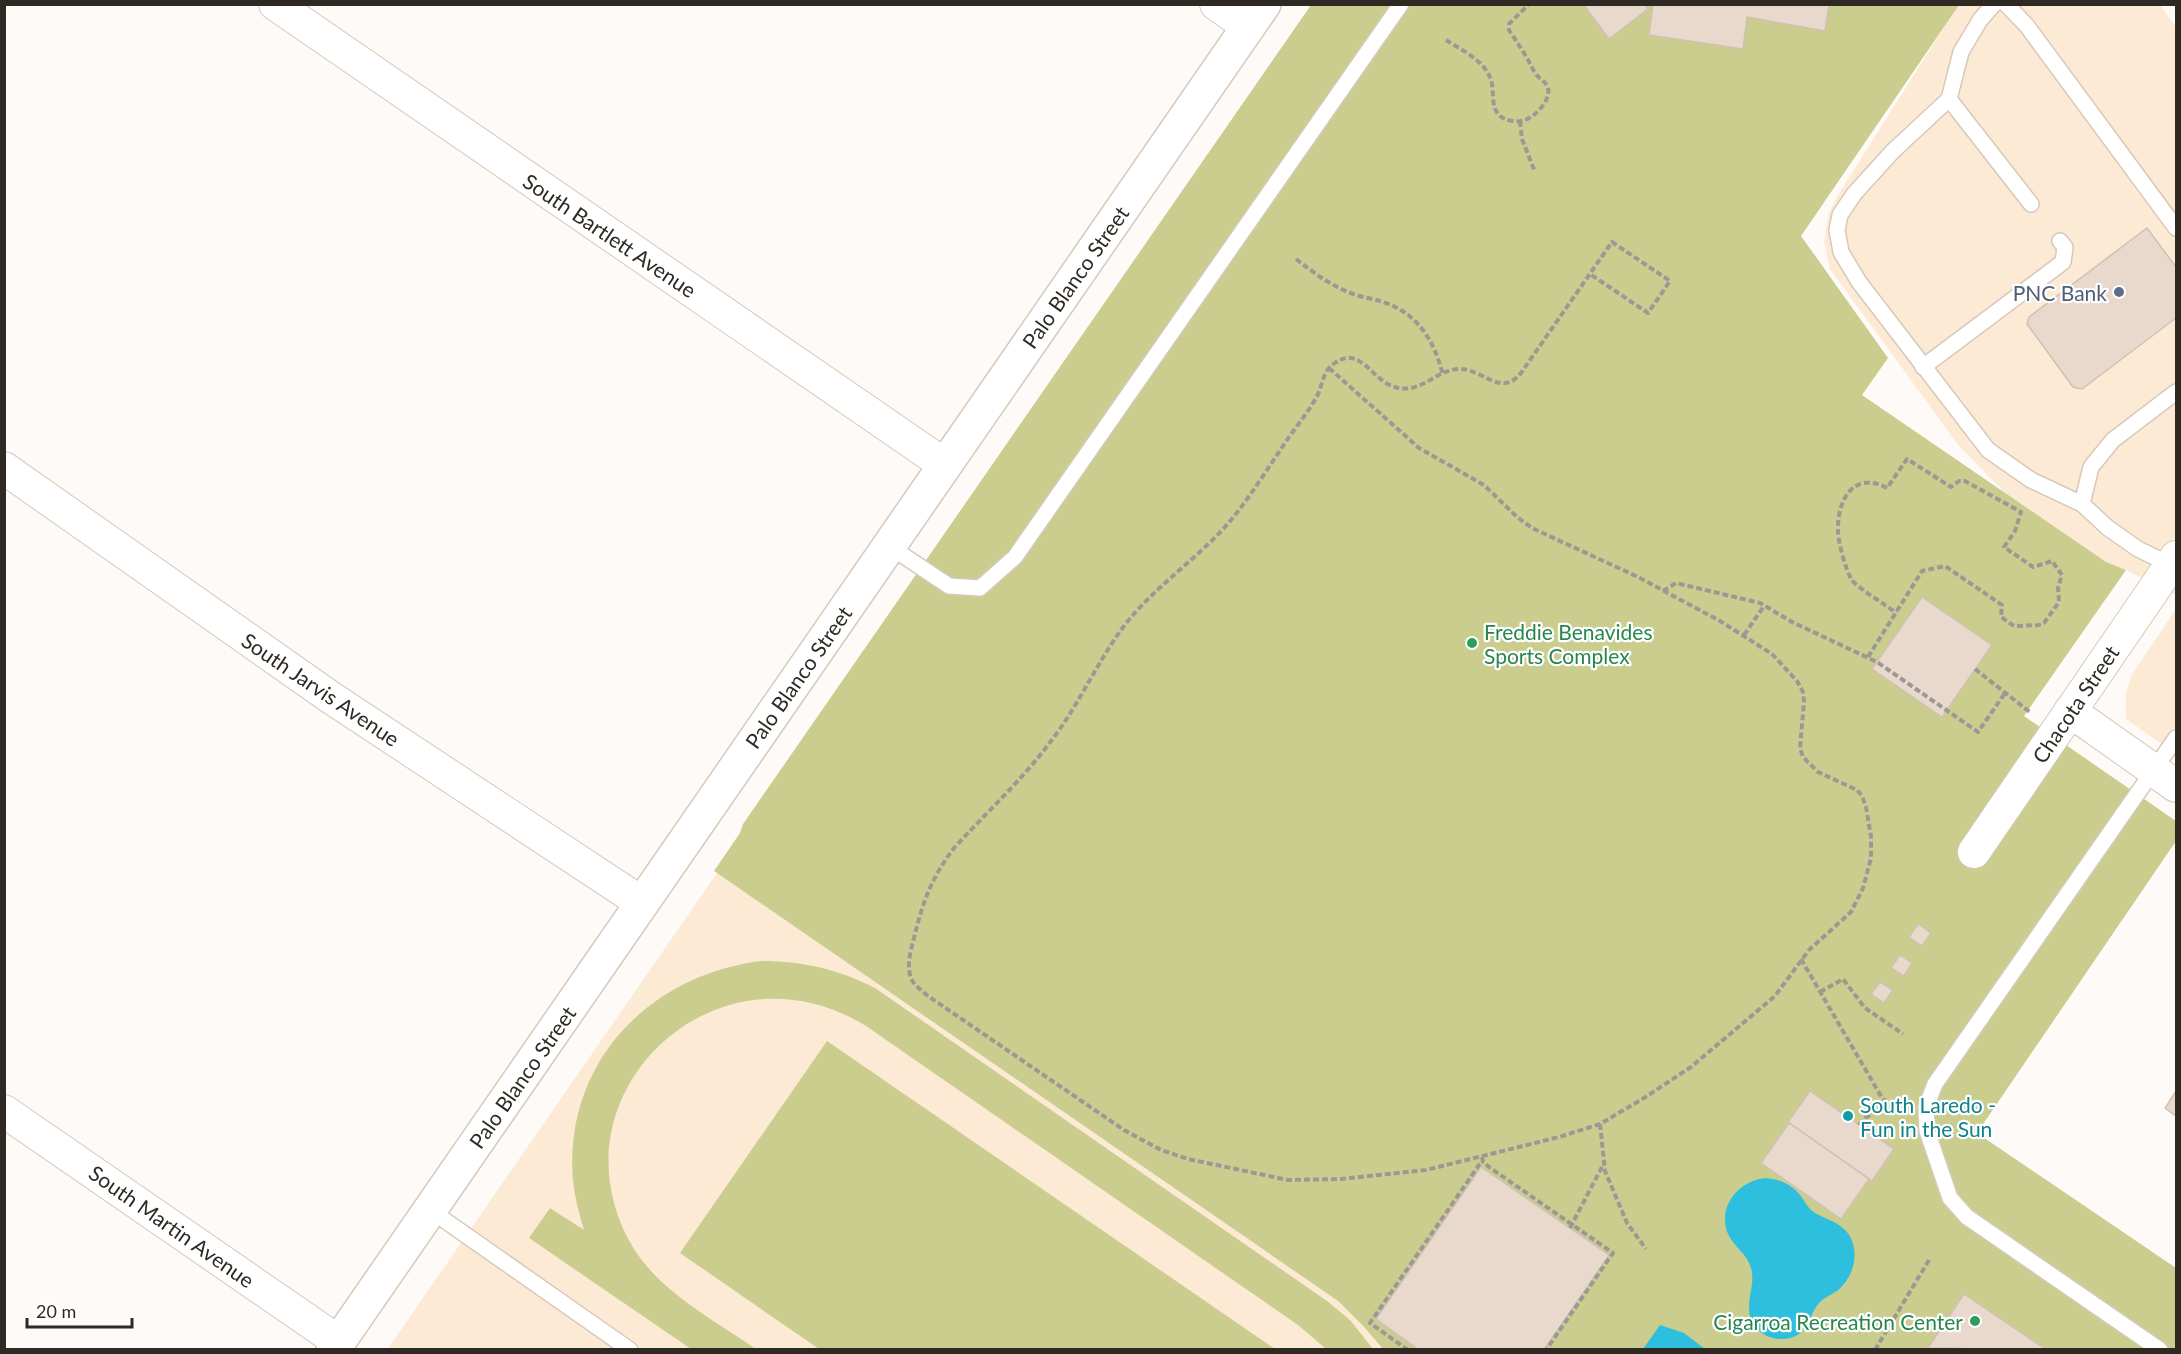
<svg xmlns="http://www.w3.org/2000/svg" width="2181" height="1354" font-family="Lato,sans-serif">
<rect width="100%" height="100%" fill="#fdfaf7"/>
<g fill="#fdead5">
<polygon points="1958,5 2160,5 2176,27 2176,595 2126,570 2106,563 2006,494 1959,446 1830,269 1824,242 1829,213 1838,195"/>
<polygon points="2176,609 2176,754 2126,719 2126,694 2131,676"/>
<polygon points="717,873 1338,1301 1364,1327 1383,1349 387,1350"/>
</g>
<g fill="#cacd8e">
<polygon points="1311,5 1959,5 1801,236 1888,358 1862,395 2106,562 2126,570 2024,716 2176,821 2176,841 1977,1133 2176,1268 2176,1349 1383,1349 1364,1327 1338,1301 714,871 740,833 743,824"/>
<path d="M761,961C802,961 838,969 875,988L1327,1301L1350,1320L1373,1349H1326L1298,1325L866,1026C714,932 543,1099 634,1249C662,1293 714,1320 756,1349H691L529,1238L550,1208L584,1230C579,1214 575,1198 573,1181C563,1064 648,975 761,961Z"/>
<polygon points="827,1041 1275,1349 819,1349 680,1253"/>
</g>
<g fill="#2ebfde">
<path d="M1765,1178C1779,1179 1791,1184 1800,1195C1804,1200 1807,1206 1811,1210C1820,1217 1830,1219 1839,1225C1863,1241 1857,1275 1837,1291C1832,1294 1826,1297 1821,1301C1809,1312 1810,1333 1790,1338C1770,1343 1749,1330 1749,1308C1749,1293 1755,1282 1751,1268C1747,1254 1734,1247 1728,1234C1717,1207 1738,1181 1765,1178Z"/>
<polygon points="1660,1325 1684,1333 1705,1349 1643,1349"/>
</g>
<g fill="#e9d9cc" stroke="#d0c1b4" stroke-width="1.5">
<polygon points="1583,4 1644,4 1648,9 1609,39"/>
<polygon points="1653,4 1829,4 1825,31 1747,17 1743,49 1649,35"/>
<polygon points="2147,228 2176,267 2176,318 2082,389 2073,387 2027,324 2029,317"/>
<polygon points="1922,597 1992,645 1942,717 1872,669"/>
<polygon points="1918,924 1931,933 1922,946 1909,937"/>
<polygon points="1900,955 1912,963 1904,976 1891,968"/>
<polygon points="1880,982 1893,990 1884,1003 1871,994"/>
<polygon points="1810,1091 1894,1149 1872,1181 1788,1122"/>
<polygon points="2176,1091 2176,1116 2165,1108"/>
<polygon points="1789,1123 1869,1179 1841,1219 1761,1163"/>
<polygon points="1481,1167 1609,1255 1544,1350 1419,1350 1376,1319"/>
<polygon points="1964,1294 2047,1350 1928,1348"/>
</g>
<g fill="none" stroke-linecap="round" stroke-linejoin="round">
<g stroke="#d6c9ba" stroke-width="18">
<g id="lane">
<polyline points="1994,4 1980,20 1961,52 1949,99 1893,151 1854,194 1840,215 1837,230 1841,252 1859,282 1988,450 2031,480 2082,504"/>
<polyline points="2006,4 2027,26 2176,228"/>
<polyline points="1949,99 2031,204"/>
<polyline points="1923,367 2063,262 2065,247 2060,241"/>
<polyline points="889,546 949,586 980,588 1015,557 1401,4"/>
<polyline points="2173,566 2138,549 2108,528 2082,504 2091,467 2113,440 2176,392"/>
<polyline points="430,1210 630,1350"/>
<polyline points="2160,1350 1967,1217 1950,1198 1927,1131 1926,1107 1935,1084 2176,738"/>
</g>
</g>
<g stroke="#d6c9ba" stroke-width="34">
<g id="street">
<polyline points="275,4 945,465"/>
<polyline points="1216,4 1249,27"/>
<polyline points="4,468 330,697 642,903"/>
<polyline points="2070,711 2176,786"/>
<polyline points="1974,852 2176,557"/>
<polyline points="4,1111 339,1342"/>
</g>
</g>
<g stroke="#d6c9ba" stroke-width="36">
<polyline id="secondary" points="333,1350 1264,4"/>
</g>
<g stroke="#9c9994" stroke-width="4" stroke-dasharray="6 3" stroke-linecap="butt">
<path d="M1446,40C1463,51 1488,62 1492,84C1494,94 1491,107 1499,115C1505,121 1517,123 1525,120C1536,116 1551,100 1548,88C1546,81 1539,79 1536,74C1532,69 1530,63 1527,58C1521,48 1515,39 1509,30V24L1529,4"/>
<polyline points="1520,121 1522,139 1535,172"/>
<path d="M1296,259C1315,274 1333,287 1356,295C1365,298 1375,299 1383,302C1419,314 1434,341 1443,375"/>
<path d="M1329,368L1419,448L1484,485L1517,517L1532,528L1638,577L1720,621L1772,654L1797,681L1803,692L1804,702L1800,748L1803,757L1818,772L1857,790L1862,796L1866,807L1871,837V858L1863,888L1851,912L1809,950L1775,996L1691,1067L1644,1098L1600,1124L1559,1137L1426,1170L1341,1179L1288,1180L1188,1159L1161,1150L1124,1130L928,996C921,990 912,984 910,975C907,963 911,949 914,938C923,901 931,879 954,848C986,813 1023,779 1051,741C1079,705 1097,662 1124,626C1157,583 1206,554 1239,510C1255,489 1270,465 1285,443C1295,428 1307,414 1316,398C1322,388 1322,374 1331,366C1359,342 1370,378 1392,386C1420,397 1435,369 1460,369C1483,369 1501,398 1521,373L1612,242L1670,281L1648,313L1590,274"/>
<polyline points="1663,591 1676,583 1760,603 1792,622 1877,662 1978,732 2005,693"/>
<polyline points="1744,635 1764,606"/>
<path d="M1868,657L1922,571L1945,566L2002,605L2001,617L2014,626L2039,625L2044,623L2059,602L2058,587L2062,575L2052,561L2033,567L2004,547L2015,531L2021,512L1965,481H1959L1951,487L1907,459L1887,488C1853,470 1837,501 1838,531C1838,542 1846,571 1852,580C1856,587 1888,606 1896,613"/>
<polyline points="1975,669 2031,713"/>
<polyline points="1801,959 1882,1098 1895,1110"/>
<polyline points="1820,992 1843,979 1865,1008 1903,1034"/>
<polyline points="1600,1124 1605,1171 1627,1223 1646,1249"/>
<polyline points="1859,1125 1865,1118 1887,1104"/>
<polyline points="1482,1157 1483,1162 1489,1167 1613,1253 1546,1350"/>
<polyline points="1570,1228 1604,1163"/>
<polyline points="1408,1350 1370,1323 1479,1165 1483,1162"/>
<polyline points="1875,1350 1929,1260"/>
</g>
<use href="#lane" stroke="#fff" stroke-width="15"/>
<use href="#street" stroke="#fff" stroke-width="32"/>
<use href="#secondary" stroke="#fff" stroke-width="33"/>
</g>
<circle fill="#5c6f8a" stroke="#fff" stroke-width="2" cx="2119" cy="292" r="6"/>
<g fill="#2e9e5b" stroke="#fff" stroke-width="2">
<circle cx="1472" cy="643" r="6"/>
<circle cx="1975" cy="1321" r="6"/>
</g>
<circle fill="#0f9aa8" stroke="#fff" stroke-width="2" cx="1848" cy="1116" r="6"/>
<g text-anchor="middle" dominant-baseline="central" stroke-width="4.5" stroke-linejoin="round" paint-order="stroke">
<g font-size="21" fill="#2e2923" stroke="#fff">
<text transform="translate(610 235) rotate(34)">South Bartlett Avenue</text>
<text transform="translate(1075 277) rotate(-55)">Palo Blanco Street</text>
<text transform="translate(798 677) rotate(-55)">Palo Blanco Street</text>
<text transform="translate(321 689) rotate(34)">South Jarvis Avenue</text>
<text transform="translate(2075 704) rotate(-56)">Chacota Street</text>
<text transform="translate(522 1077) rotate(-55)">Palo Blanco Street</text>
<text transform="translate(172 1226) rotate(35)">South Martin Avenue</text>
</g>
<g font-size="21" fill="#4e5e75" stroke="#fff" text-anchor="end">
<text x="2107" y="292">PNC Bank</text>
</g>
<g font-size="21" fill="#27864d" stroke="#fff" text-anchor="start">
<text x="1484" y="631">Freddie Benavides<tspan x="1484" dy="24">Sports Complex</tspan></text>
<text x="1963" y="1321" text-anchor="end">Cigarroa Recreation Center</text>
</g>
<g font-size="21" fill="#0d838f" stroke="#fff" text-anchor="start">
<text x="1860" y="1104">South Laredo -<tspan x="1860" dy="24">Fun in the Sun</tspan></text>
</g>
</g>
<rect width="2181" height="1354" fill="none" stroke="#2e2923" stroke-width="12"/>
<path d="M27 1318v9h105v-9" fill="none" stroke="#2e2923" stroke-width="3"/>
<text x="36" y="1318" font-size="18" fill="#2e2923" stroke="#ffffff" stroke-width="4.5" paint-order="stroke">20 m</text>
</svg>
